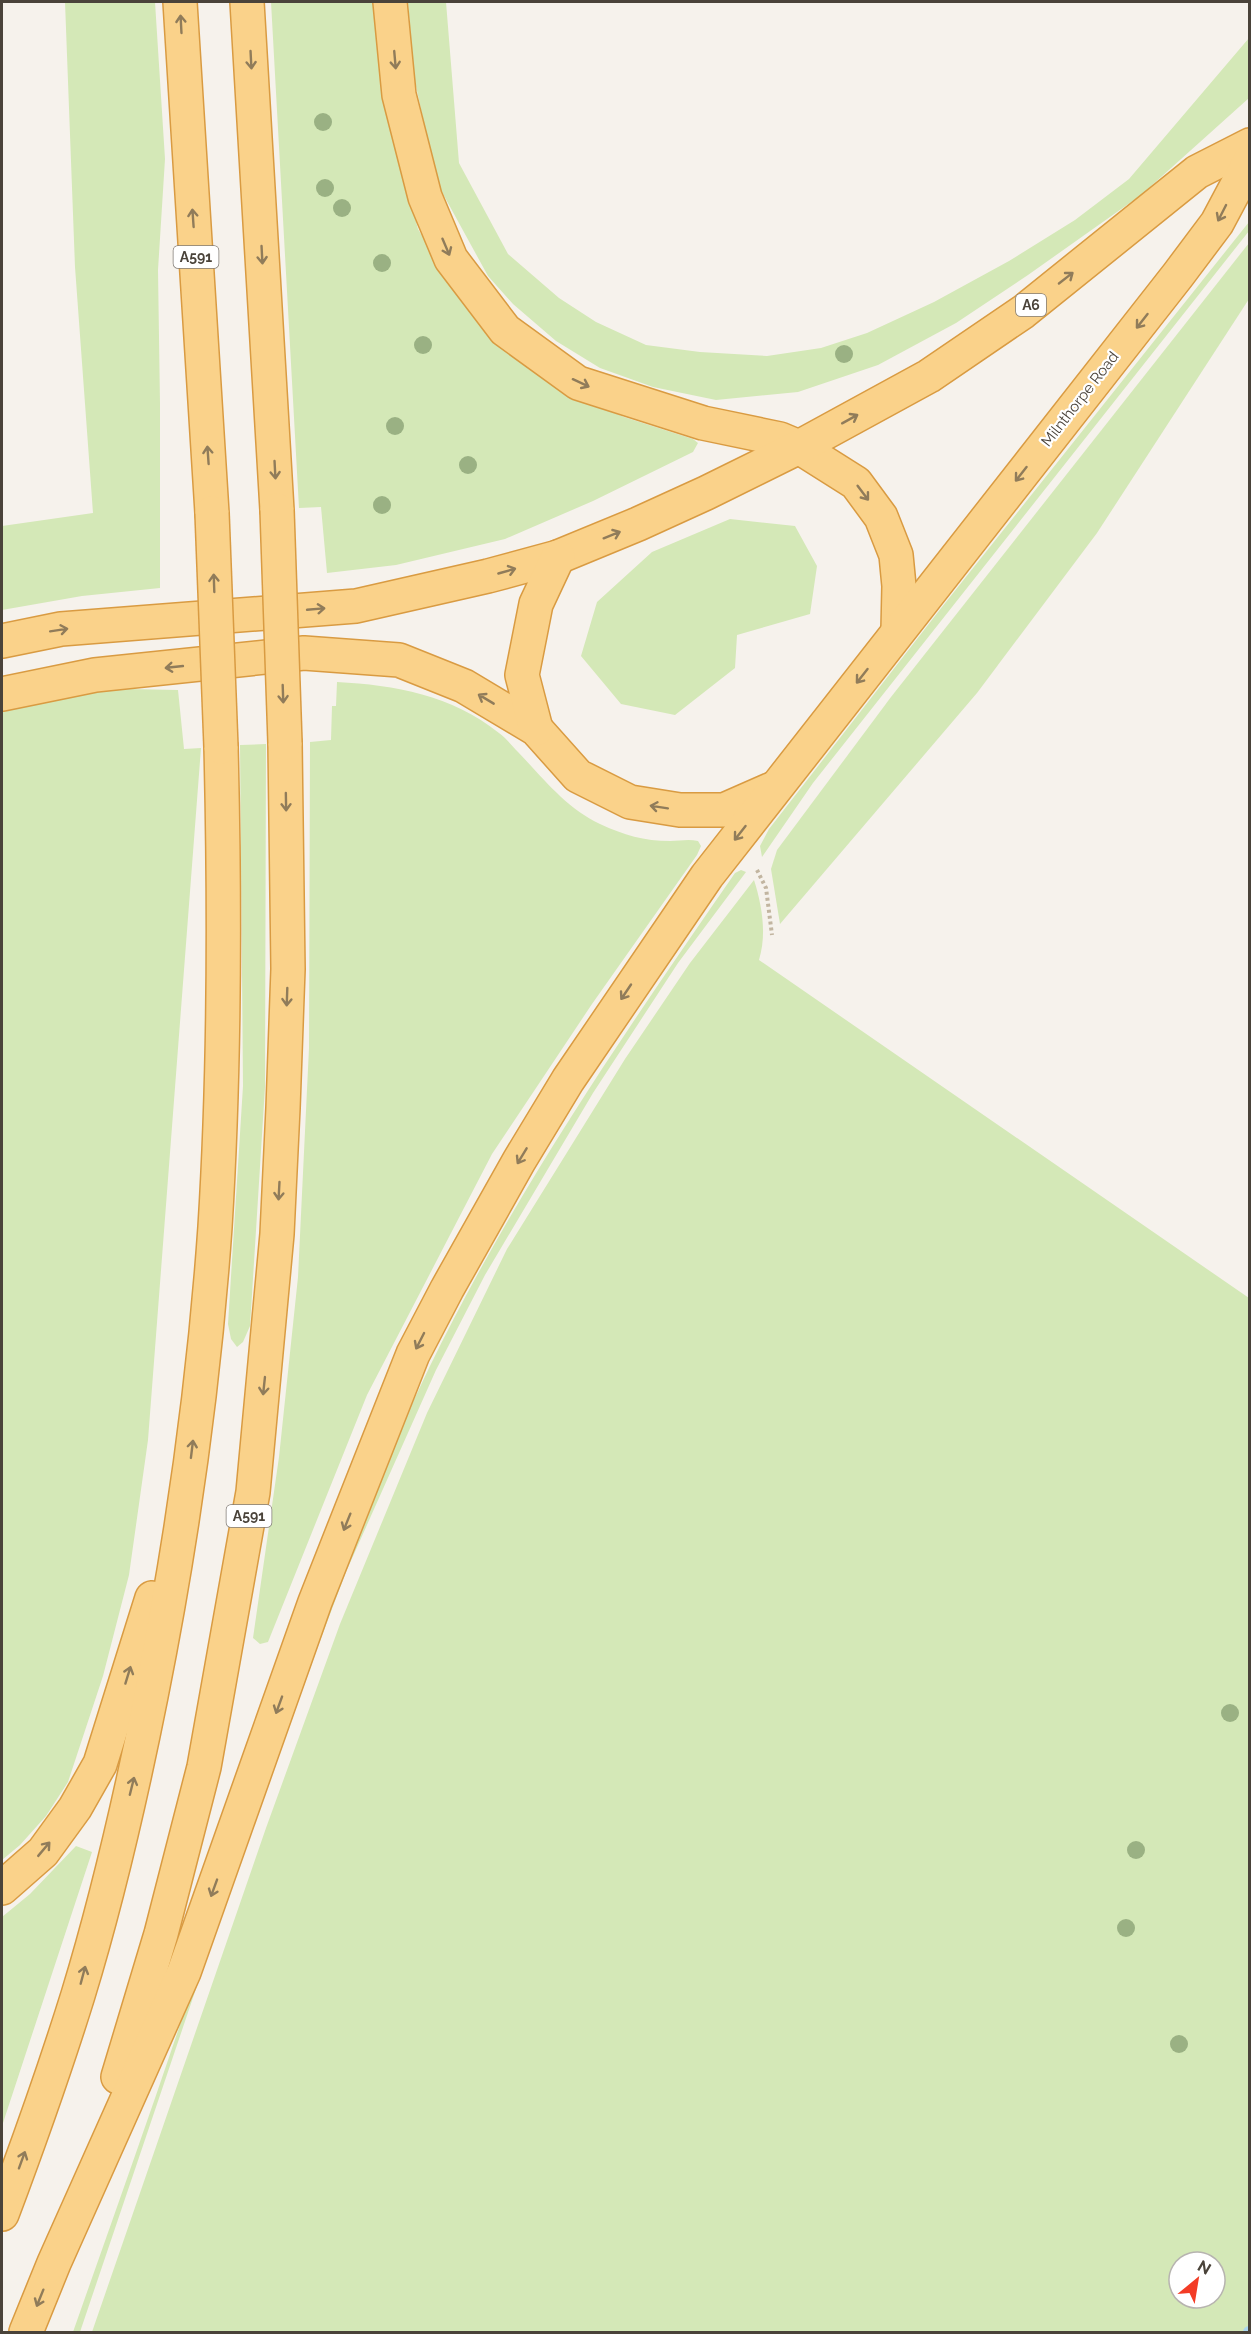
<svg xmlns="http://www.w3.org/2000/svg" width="1251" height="2334" font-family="Raleway,sans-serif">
<rect width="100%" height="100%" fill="#f6f2ec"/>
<g fill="#d4e8b7" fill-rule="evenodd">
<polygon points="65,2 155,2 165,159 158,270 160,404 160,588 82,596 2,610 2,526 93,513 75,267"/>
<polygon points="271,2 375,2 388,115 418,229 449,282 479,324 523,362 566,391 624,417 693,439 698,443 693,452 593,501 505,539 396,565 327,573 321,507 299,508"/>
<polygon points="408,2 446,2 459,163 508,254 559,298 596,322 646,345 700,352 767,356 821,348 867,333 934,302 1009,261 1075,220 1129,179 1249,38 1249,98 1141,195 1028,275 956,323 878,365 798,392 716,400 653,387 600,368 556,341 513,304 488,276 437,183 414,77"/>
<polygon points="1249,222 1249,231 813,783 762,857 760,846 769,829 942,607"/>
<polygon points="1249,243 1249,299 1097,533 977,693 780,924 771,869 777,850 891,697"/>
<polygon points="730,519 795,526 817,566 810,614 737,635 735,668 675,715 621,704 581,656 597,602 652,552"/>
<path d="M337,682C395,685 452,695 499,733C506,738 512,746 518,752C544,779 566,808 600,824C624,835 644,841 670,841C680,841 688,839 698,841L701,846L697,855L592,1004L492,1154L367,1395L268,1642L260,1644L253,1638L279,1457L298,1277L309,1048L310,742L331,740L332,706H336Z"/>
<polygon points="128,689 178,690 184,749 201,748 148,1440 129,1575 103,1676 68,1782 46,1816 20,1845 2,1860 2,710 85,693"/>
<polygon points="266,744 265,1087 250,1326 243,1342 237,1347 231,1339 228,1324 243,1086 240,745"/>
<path d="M741,870L746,872L743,876L678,963L593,1093L485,1275L436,1370L346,1572L321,1638L202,1971L80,2332H73C114,2215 156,2098 195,1980C265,1774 334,1565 429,1368C514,1193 625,1032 735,873Z"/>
<path d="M754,880C762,905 767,934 759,960L1249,1298V2332H92L266,1828L340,1624L427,1413L507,1249L625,1059L690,963ZM1179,2262H1215V2298H1179Z"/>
<polygon points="76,1846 92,1852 2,2126 2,1917 30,1894"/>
</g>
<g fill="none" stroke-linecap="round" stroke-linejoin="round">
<polyline stroke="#acd7ef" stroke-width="12" points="1249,2332 1250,2332"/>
<g stroke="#d99b42" stroke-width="36">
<g id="trunk">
<polyline points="180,2 212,513"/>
<polyline points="247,2 277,510"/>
<polyline points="390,2 399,95 425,197 451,259 505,330 578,383 703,423 780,439 799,447 856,483 881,517 896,555 899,586 898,630"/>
<polyline points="2,641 61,629 356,606 488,576 558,557 638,524 706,493 799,447 929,376 1023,312 1197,172 1250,145"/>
<polyline points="2,694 95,675 304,653 399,660 464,686 536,729 578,776 630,802 680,810 724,810 772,789"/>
<polyline points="536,729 522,675 536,604 558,557"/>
<polyline points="2,1888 43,1852 75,1808 100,1764 152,1598"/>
<polyline points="118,2077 161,1934 204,1767 253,1492 277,1234 283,1108 288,969 285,743"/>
<path d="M2,2214C29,2142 55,2069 78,1995C108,1897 131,1796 151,1696C182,1541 204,1385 215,1227C225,1067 225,907 221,747"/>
<polyline points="26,2332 54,2263 184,1972 315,1602 413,1354 447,1289 519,1161 568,1080 707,876 1178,275 1217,223 1250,161"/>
</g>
</g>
<polyline stroke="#c2b5a0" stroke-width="4" stroke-dasharray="3 3" stroke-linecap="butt" points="757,870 766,888 772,935"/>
<use href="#trunk" stroke="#fad28a" stroke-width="33"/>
<g stroke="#d99b42" stroke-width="36" stroke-linecap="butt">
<g id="trunk-bridge">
<polyline points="277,510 285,743"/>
<polyline points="212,513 221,747"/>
</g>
</g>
<use href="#trunk-bridge" stroke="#fad28a" stroke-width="33"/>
</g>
<g fill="#9ab183">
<circle cx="323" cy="122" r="9"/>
<circle cx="325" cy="188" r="9"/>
<circle cx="342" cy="208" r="9"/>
<circle cx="382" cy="263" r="9"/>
<circle cx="423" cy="345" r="9"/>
<circle cx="844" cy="354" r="9"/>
<circle cx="395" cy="426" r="9"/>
<circle cx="468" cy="465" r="9"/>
<circle cx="382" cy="505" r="9"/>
<circle cx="1230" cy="1713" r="9"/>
<circle cx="1136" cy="1850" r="9"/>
<circle cx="1126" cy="1928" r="9"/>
<circle cx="1179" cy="2044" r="9"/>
</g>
<defs><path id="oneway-shaft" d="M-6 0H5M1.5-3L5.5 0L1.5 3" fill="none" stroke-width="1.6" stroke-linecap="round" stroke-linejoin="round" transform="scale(1.5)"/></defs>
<g stroke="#907c5a">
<use href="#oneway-shaft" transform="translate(181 24) rotate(-93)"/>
<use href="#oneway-shaft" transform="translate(251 60) rotate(87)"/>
<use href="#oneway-shaft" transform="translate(395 60) rotate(85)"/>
<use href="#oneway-shaft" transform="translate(1222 213) rotate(117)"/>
<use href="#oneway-shaft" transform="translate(193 218) rotate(-94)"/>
<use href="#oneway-shaft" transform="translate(446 247) rotate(67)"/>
<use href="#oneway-shaft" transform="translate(262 255) rotate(87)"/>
<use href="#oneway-shaft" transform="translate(1066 278) rotate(-38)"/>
<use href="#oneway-shaft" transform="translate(1142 321) rotate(128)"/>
<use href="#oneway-shaft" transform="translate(581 383) rotate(25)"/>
<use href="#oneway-shaft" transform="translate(850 419) rotate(-29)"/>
<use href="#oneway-shaft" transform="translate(208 455) rotate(-94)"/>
<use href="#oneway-shaft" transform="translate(275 470) rotate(87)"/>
<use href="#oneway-shaft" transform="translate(1021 474) rotate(128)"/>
<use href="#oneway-shaft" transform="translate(863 493) rotate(53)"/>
<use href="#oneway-shaft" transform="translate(612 535) rotate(-22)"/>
<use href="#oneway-shaft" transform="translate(507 571) rotate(-16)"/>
<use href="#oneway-shaft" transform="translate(214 583) rotate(-92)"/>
<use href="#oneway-shaft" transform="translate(316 609) rotate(-5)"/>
<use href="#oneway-shaft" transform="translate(59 630) rotate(-9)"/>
<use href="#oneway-shaft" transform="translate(174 667) rotate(174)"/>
<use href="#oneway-shaft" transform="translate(862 676) rotate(128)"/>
<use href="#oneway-shaft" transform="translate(283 694) rotate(88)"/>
<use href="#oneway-shaft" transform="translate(486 699) rotate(-149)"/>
<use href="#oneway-shaft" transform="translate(286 802) rotate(89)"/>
<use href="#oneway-shaft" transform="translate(659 807) rotate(-171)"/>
<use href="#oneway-shaft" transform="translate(740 833) rotate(128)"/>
<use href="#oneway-shaft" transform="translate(626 992) rotate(124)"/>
<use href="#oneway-shaft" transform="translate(287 997) rotate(92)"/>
<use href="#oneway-shaft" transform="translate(522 1156) rotate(121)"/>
<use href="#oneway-shaft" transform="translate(279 1191) rotate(93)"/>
<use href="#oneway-shaft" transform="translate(420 1341) rotate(117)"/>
<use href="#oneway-shaft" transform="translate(264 1386) rotate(96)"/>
<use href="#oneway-shaft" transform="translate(192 1449) rotate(-83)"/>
<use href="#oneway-shaft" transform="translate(347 1522) rotate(112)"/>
<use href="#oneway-shaft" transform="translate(128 1675) rotate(-73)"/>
<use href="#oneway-shaft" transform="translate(279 1705) rotate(110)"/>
<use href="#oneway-shaft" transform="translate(132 1786) rotate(-76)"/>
<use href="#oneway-shaft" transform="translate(44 1849) rotate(-50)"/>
<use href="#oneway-shaft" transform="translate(214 1888) rotate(110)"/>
<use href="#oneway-shaft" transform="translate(83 1975) rotate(-75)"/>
<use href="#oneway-shaft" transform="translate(22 2160) rotate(-70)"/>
<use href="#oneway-shaft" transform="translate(40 2298) rotate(112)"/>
</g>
<g text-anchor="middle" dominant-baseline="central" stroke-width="4.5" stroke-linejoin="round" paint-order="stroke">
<g fill="#fff" stroke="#807b75" stroke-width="1.5">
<rect x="173.5" y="246" width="45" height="22" rx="4.5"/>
<rect x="1016" y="294" width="30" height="22" rx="4.5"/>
<rect x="226.5" y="1505" width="45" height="22" rx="4.5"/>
</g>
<g font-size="14" font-weight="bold" fill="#4a433a">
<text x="196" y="257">A591</text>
<text x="1031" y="305">A6</text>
<text x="249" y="1516">A591</text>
</g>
<g font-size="15" fill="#4a433a" stroke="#fff">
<text transform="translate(1080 399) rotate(-52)">Milnthorpe Road</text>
</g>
</g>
<rect width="1251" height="2334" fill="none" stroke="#4a433a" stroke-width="6"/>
<g transform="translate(1197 2280) rotate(30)"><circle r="28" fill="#ffffff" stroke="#b7b4b0" stroke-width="1.5"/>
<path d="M0-4.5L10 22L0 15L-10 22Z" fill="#f33c26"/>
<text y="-9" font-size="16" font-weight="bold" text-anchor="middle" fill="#4a433a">N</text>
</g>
</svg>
